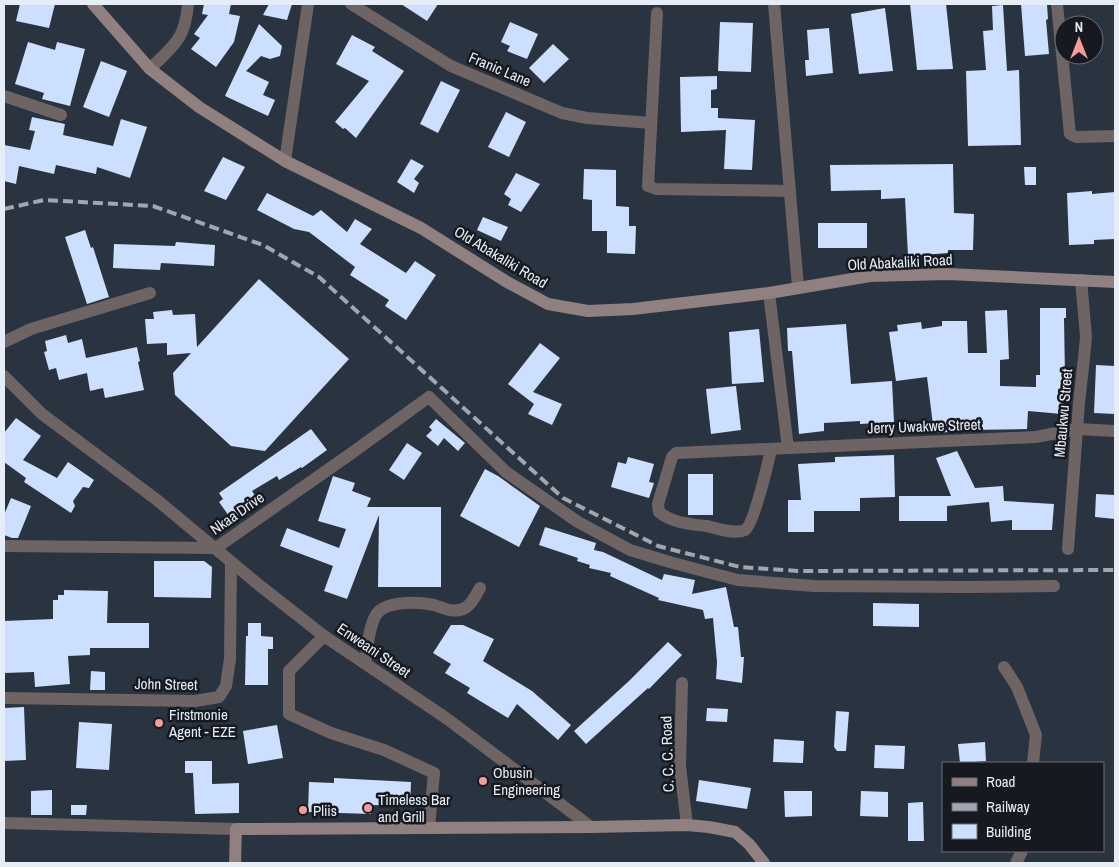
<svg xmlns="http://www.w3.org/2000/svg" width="1119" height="867" font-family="'Archivo Narrow',sans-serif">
<rect width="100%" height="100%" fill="#2a3340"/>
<g fill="#cddffe">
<polygon points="20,4 55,4 49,28 16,21"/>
<polygon points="204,4 231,4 229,14 240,16 234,42 216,67 191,49 200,38 194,34 208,15 202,14"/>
<polygon points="269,4 292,4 287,20 263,15"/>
<polygon points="401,4 438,4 427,21"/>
<polygon points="910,4 946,4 953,69 917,70"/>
<polygon points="1021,4 1047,4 1048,19 1046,20 1049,54 1025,56"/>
<polygon points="1003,5 1007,71 1019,70 1021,145 968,146 966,71 986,70 983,31 993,30 992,6"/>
<polygon points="885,8 893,71 859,74 851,14"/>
<polygon points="510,22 538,34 527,59 507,51 510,46 501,42"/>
<polygon points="720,22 753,23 751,72 718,71"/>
<polygon points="259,24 282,46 280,56 270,59 261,56 246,71 269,82 263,95 275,100 268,116 225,96"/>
<polygon points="829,28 833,73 806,76 805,60 809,60 807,30"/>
<polygon points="352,35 375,47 372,51 404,71 356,138 345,128 343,129 335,122 369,81 336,64"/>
<polygon points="28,42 55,50 57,42 85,49 70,106 42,99 44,93 15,84"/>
<polygon points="553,44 569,59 544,83 529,68"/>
<polygon points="101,61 127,71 109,117 83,107"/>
<polygon points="717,76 717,89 711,90 711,108 718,108 718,118 755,120 752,170 724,169 726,130 681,132 680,77"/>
<polygon points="441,81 460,90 438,133 420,124"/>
<polygon points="506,112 526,122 509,157 488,147"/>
<polygon points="32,117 65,124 63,135 113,146 121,119 147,127 130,178 97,167 96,174 56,165 54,174 19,166 16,184 4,181 4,145 30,150 35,131 29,130"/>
<polygon points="223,157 245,167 226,200 204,191"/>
<polygon points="411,159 424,166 414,179 419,183 414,193 397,182"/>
<polygon points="953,164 954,213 974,214 973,250 948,250 948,253 908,256 905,198 881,199 881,190 831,191 830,165"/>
<polygon points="1024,167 1036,167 1036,185 1025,185"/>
<polygon points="584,169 616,170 616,206 629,207 629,226 636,226 635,254 607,253 607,231 592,231 592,200 583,199"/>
<polygon points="516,173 540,184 521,212 508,205 511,199 504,194"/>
<polygon points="1092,191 1092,194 1115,192 1115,239 1094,240 1094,244 1069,245 1067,193"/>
<polygon points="267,193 313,216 321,210 347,232 355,219 372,229 360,244 406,273 415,261 436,275 406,320 385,306 389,300 350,275 355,267 309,232 294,229 257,210"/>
<polygon points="483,217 508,227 501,241 477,230"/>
<rect x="818" y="223" width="49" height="25"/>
<polygon points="85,230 91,248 93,247 109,297 87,304 65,237"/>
<polygon points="176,242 215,245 214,266 161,263 160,270 113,268 114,244 175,246"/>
<polygon points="259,279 349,359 265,451 231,446 175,395 173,373 191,353 167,355 167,343 147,344 145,319 154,319 153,312 172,310 173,315 195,314 197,347"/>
<polygon points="1040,308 1066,308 1066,318 1064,318 1065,377 1062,414 1028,411 1027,429 970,430 970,429 947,430 948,432 934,433 927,377 896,381 889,332 898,331 897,325 921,322 922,329 942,326 942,321 967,321 968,353 987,353 985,311 1007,310 1009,359 1000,360 1000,386 1036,387 1036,375 1040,375"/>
<polygon points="846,324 851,384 892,381 894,422 860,424 860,421 824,423 824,431 799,434 792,351 788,351 787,328"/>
<polygon points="759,329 764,382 732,384 729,332"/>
<polygon points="66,335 68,343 82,339 86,358 137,347 140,361 138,362 144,390 105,398 103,388 90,391 87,373 59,380 56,368 49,370 44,352 47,351 45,341"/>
<polygon points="540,343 560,358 533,392 562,404 552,425 528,414 534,404 508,384"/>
<polygon points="1096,365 1115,366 1115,414 1094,413"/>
<polygon points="736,386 741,430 711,434 706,389"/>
<polygon points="16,418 41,436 23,460 57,478 68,462 94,480 89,488 83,487 73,501 75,506 71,513 24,482 26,478 4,462 4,433"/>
<polygon points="436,419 465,443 458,451 444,438 438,446 426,436 432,430 429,427"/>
<polygon points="311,429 327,450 302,468 301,467 279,480 277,476 252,491 259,502 237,518 233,513 229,516 219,502 223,499 219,493"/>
<polygon points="407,443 422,453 404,480 389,470"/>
<polygon points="957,451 975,488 1003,486 1004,501 1054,504 1052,530 1012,530 1012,520 991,522 989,502 947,506 947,521 899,521 899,496 951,496 936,458"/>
<polygon points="894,455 895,497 860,498 860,511 814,511 814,532 788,532 788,500 801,500 798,464 835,462 835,457"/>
<polygon points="628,457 654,464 649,482 654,483 649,498 611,487 618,462 626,464"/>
<polygon points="485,469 498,476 540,506 519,547 460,516"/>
<rect x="688" y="474" width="25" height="41"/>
<polygon points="333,476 355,483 352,491 371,498 367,507 441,507 441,587 378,587 379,515 347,599 324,591 333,566 280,546 287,528 339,548 346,529 318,521"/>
<polygon points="1096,494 1115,495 1115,519 1095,517"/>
<polygon points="11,498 31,506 18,538 12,538 4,535 4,515"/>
<polygon points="545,527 596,543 594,550 603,552 662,580 664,574 695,580 692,594 726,587 734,627 738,627 741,657 744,657 742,683 716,679 717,662 713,618 705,619 703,610 658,600 659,598 610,576 611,573 589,568 590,565 577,561 578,558 539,545"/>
<polygon points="154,561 204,561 212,567 211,598 154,597"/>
<polygon points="64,590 108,591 107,623 149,623 149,648 90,648 90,655 68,656 70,684 35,687 34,672 4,673 4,621 53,619 53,600 58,600 58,595 64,595"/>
<polygon points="873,603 919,604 919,627 873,626"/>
<polygon points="248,623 261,623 261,636 273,637 273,649 268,649 268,685 245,685 246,636 248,636"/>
<polygon points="451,625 463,625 494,639 483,661 532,691 571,725 558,740 517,704 508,718 467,693 470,688 445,673 451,664 433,653"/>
<polygon points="668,642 682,655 649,689 648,688 586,744 574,731 629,681"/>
<polygon points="91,671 105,672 105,690 90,690"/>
<polygon points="24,707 26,760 4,761 4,708"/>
<polygon points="707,708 728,709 727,722 706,721"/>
<polygon points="836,711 849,712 846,751 837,751 834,747"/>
<polygon points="79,722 112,724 109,770 76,768"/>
<polygon points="277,725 283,758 248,764 243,731"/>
<polygon points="774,739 804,741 803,763 773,762"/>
<polygon points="985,742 986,761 960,763 958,744"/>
<polygon points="875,745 905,746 904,769 874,768"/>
<polygon points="185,761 212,761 212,784 239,783 239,813 195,814 193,773 185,773"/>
<polygon points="334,778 411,782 410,806 371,805 371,814 308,812 309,782 334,783"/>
<polygon points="699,780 751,788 747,809 696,801"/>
<polygon points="52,790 52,815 31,815 31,791"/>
<polygon points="784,791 812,791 812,816 785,817"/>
<polygon points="861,791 888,792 888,817 860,816"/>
<polygon points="923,802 924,841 908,841 908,803"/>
<polygon points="71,805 87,805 86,815 71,815"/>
</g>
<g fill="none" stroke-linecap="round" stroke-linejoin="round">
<g stroke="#6e6464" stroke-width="12">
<polyline points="351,4 451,66 562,113 587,118 651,123"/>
<polyline points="774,4 798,287"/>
<polyline points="1057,4 1070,134 1076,137 1115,136"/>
<polyline points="657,13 648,186 656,189 790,191"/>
<path d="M150,69C174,45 185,40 188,4"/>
<polyline points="4,96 61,115"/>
<polyline points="285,161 308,4"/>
<polyline points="769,293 788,448"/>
<polyline points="4,342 31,329 150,293"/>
<polyline points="4,376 42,414 157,500 259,585 324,636 446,718 591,827"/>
<path d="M771,450C768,463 754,525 745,530C734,535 717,528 706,526C690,524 672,523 659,512L658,504L672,457L676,453L1036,437L1077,429L1115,431"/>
<polyline points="4,546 216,548 349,455 429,397 506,472 578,522 630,550 673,563 738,580 814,586 967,587 1054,586"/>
<polyline points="1068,549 1079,403 1084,358 1086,337 1081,280"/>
<polyline points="324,636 289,671 289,714 331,733 384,750 434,773 429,828"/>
<path d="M365,663C368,648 368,628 376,615C385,600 419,602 434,605C444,608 452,613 463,609C471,606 476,595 480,588"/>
<polyline points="1004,667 1017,687 1036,735 1033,763"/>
<polyline points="682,683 680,766 687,825"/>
<polyline points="4,698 195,701 219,697 226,686 230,659 231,562"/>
<polyline points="4,823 236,829"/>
<polyline points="1016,863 1022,851"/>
</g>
<g stroke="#90807f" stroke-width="12">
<polyline points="93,4 150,69 199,107 285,161 421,228 507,282 548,304 588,311 633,309 769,293 870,276 948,274 1115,282"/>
<polyline points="235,863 236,829 591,827 687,825 709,827 735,832 749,844 764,863"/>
</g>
<polyline stroke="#a0a7b2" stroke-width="4" stroke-dasharray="10 5" stroke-linecap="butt" points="4,209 44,200 153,206 263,245 319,277 563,498 658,546 740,567 798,571 1115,570"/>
</g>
<g fill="#f59b9a" stroke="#161a20" stroke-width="2">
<circle cx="159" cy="723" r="5"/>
<circle cx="483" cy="781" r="5"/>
<circle cx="368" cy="808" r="5"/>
<circle cx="303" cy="810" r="5"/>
</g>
<g text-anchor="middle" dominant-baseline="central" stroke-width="5" stroke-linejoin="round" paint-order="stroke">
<g font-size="15" fill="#e7edf6" stroke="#161a20">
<text transform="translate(500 69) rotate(23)">Franic Lane</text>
<text transform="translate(501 257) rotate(31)">Old Abakaliki Road</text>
<text transform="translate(900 262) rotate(-3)">Old Abakaliki Road</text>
<text transform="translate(1063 413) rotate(-85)">Mbaukwu Street</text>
<text transform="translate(924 426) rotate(-2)">Jerry Uwakwe Street</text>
<text transform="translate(237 513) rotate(-35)">Nkaa Drive</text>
<text transform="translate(374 650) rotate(34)">Enweani Street</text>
<text transform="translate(166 684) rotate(1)">John Street</text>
<text transform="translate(667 754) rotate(-92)">C. C. C. Road</text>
</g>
<g font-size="15" fill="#e7edf6" stroke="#161a20" text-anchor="start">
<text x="169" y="714">Firstmonie<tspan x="169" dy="17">Agent - EZE</tspan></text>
<text x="493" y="772">Obusin<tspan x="493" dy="17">Engineering</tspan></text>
<text x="378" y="799">Timeless Bar<tspan x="378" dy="17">and Grill</tspan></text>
<text x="313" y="810">Pliis</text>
</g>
</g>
<rect width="1119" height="867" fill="none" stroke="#e7edf6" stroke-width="10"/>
<rect x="942" y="762" width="162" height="90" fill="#161a20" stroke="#6a6e76"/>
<rect x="952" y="778" width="25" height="8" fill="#90807f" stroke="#6a6e76"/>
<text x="986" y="787" font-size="15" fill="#e7edf6">Road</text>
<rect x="952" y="803" width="25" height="8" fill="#a0a7b2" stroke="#6a6e76"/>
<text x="986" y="812" font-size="15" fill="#e7edf6">Railway</text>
<rect x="952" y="824" width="25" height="15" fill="#cddffe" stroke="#6a6e76"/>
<text x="986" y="837" font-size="15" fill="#e7edf6">Building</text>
<g transform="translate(1079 40)"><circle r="24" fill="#161a20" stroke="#6a6e76"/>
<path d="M0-4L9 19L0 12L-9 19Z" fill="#f59b9a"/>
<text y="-8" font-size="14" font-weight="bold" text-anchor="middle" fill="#e7edf6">N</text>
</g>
</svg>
